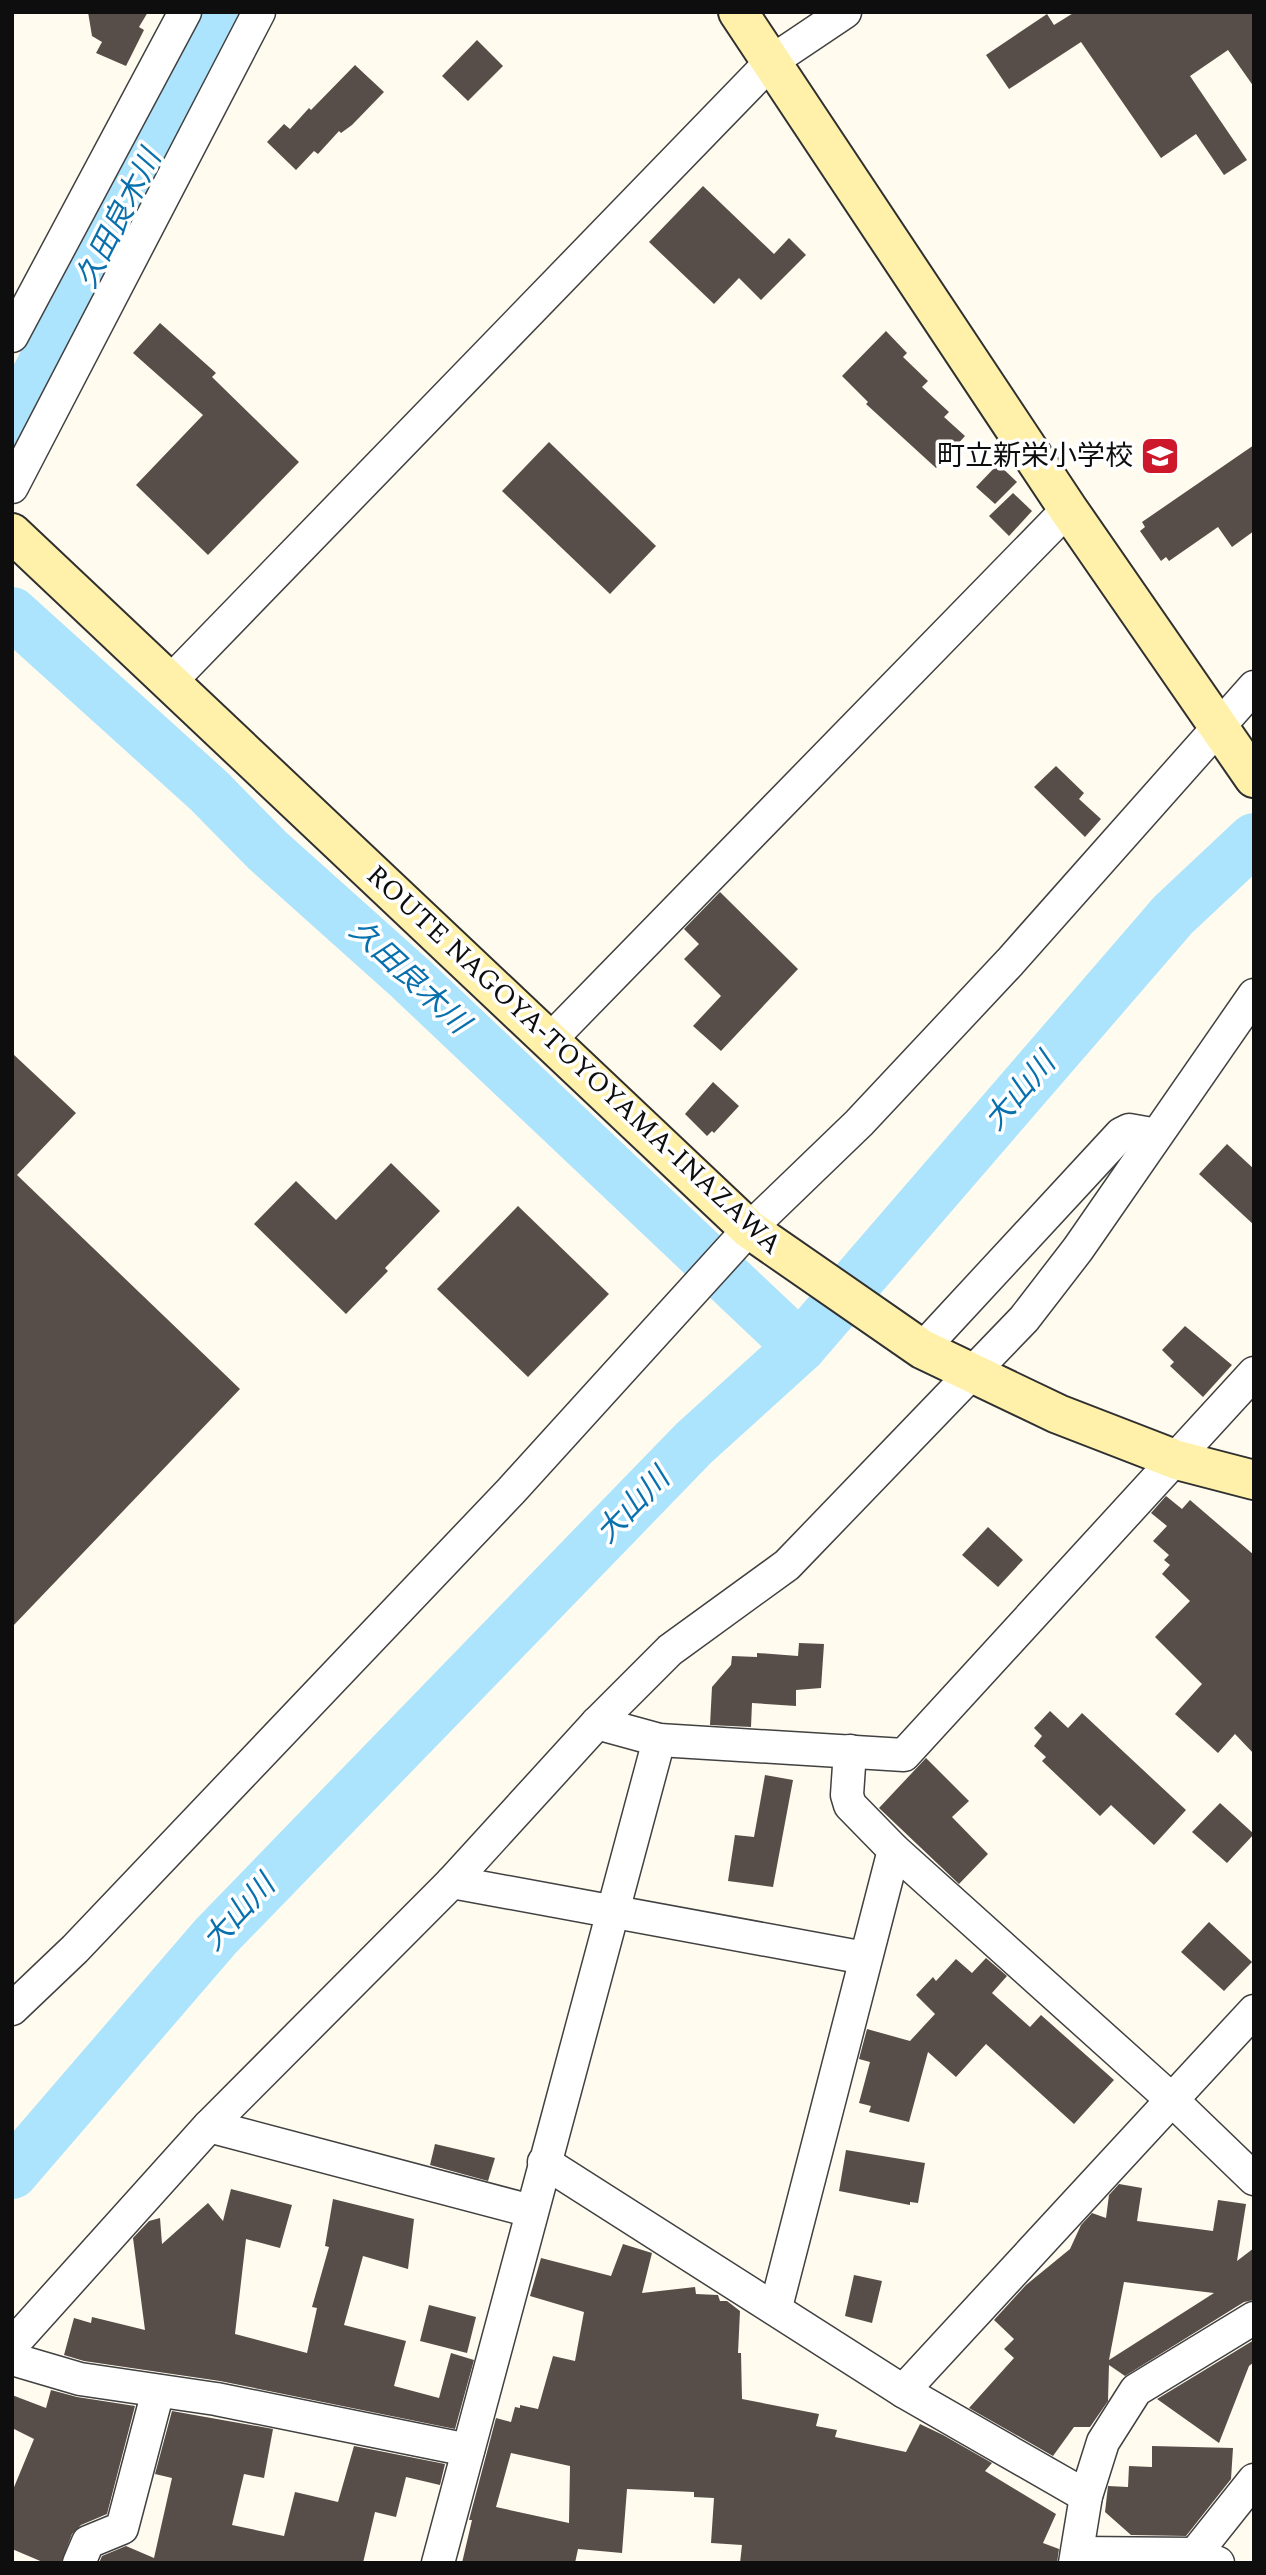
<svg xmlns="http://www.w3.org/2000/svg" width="1266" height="2575" font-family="Spectral,'Noto Sans JP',serif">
<rect width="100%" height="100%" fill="#fffbef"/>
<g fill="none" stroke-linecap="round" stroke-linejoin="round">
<g stroke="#ade4fd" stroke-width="52">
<polyline points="12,425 225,12"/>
<polyline points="12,613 209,791 267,850 411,979 800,1347"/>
<polyline points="12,2173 216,1936 694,1443 800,1347 1173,915 1254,839"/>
</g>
</g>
<g fill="#584e49" fill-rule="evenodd">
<polygon points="88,12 148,12 139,27 144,30 126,66 96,53 102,42 92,36"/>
<polygon points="1075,12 1254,12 1254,87 1228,50 1190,76 1247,160 1224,175 1196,134 1161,158 1081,42 1009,89 986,55 1047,14 1054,25"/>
<polygon points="477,40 503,66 468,101 442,76"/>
<polygon points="355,65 384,92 352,125 341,133 339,131 318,154 314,151 296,170 267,142 284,124 290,129 309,108 311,110"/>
<polygon points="703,186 774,254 789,238 806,255 761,300 739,278 714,304 649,242"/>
<polygon points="160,323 216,373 212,377 299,462 208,555 136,485 203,415 133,353"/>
<polygon points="886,331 907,353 903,357 928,381 922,387 949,412 944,417 965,436 936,468 866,404 868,402 842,376"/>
<polygon points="549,442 656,546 610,594 502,491"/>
<polygon points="1254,445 1254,531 1232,547 1218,527 1169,561 1166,557 1161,561 1140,531 1145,527 1142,522"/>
<polygon points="998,464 1017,482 995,504 976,487"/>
<polygon points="1013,493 1032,511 1009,536 989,516"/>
<polygon points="1056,766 1084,793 1079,799 1101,819 1085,837 1034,787"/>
<polygon points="720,892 798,969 721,1051 693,1026 721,996 684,959 699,944 684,929"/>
<polygon points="12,1053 76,1113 17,1175 240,1389 12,1627"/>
<polygon points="713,1082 739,1106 714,1133 712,1131 707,1136 685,1114"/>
<polygon points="1227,1144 1254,1169 1254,1225 1199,1174"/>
<polygon points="391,1163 440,1211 385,1268 388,1271 346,1314 254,1224 296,1181 336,1220"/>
<polygon points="518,1206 609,1294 528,1377 437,1289"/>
<polygon points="1185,1326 1232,1365 1203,1397 1170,1366 1174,1362 1162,1350"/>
<polygon points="1166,1496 1182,1509 1190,1500 1254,1555 1254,1754 1235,1734 1218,1753 1175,1714 1202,1684 1155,1637 1190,1601 1162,1574 1170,1565 1164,1560 1169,1555 1153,1541 1167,1526 1151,1513"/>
<polygon points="988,1527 1023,1560 998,1587 962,1555"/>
<polygon points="799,1643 824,1644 821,1688 796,1690 796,1706 752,1703 751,1727 710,1725 712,1687 731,1665 732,1656 757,1657 757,1653 798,1656"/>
<polygon points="1050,1711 1068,1728 1082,1713 1186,1810 1154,1845 1111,1805 1100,1816 1042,1761 1046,1757 1034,1746 1042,1736 1034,1728"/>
<polygon points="926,1758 969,1801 952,1817 988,1854 959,1884 879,1808"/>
<polygon points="765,1775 793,1780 773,1887 728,1881 735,1835 754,1837"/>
<polygon points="1220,1803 1254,1834 1227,1863 1192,1832"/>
<polygon points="1209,1922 1252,1962 1224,1991 1181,1952"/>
<polygon points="986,1958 1007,1976 992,1993 1030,2027 1041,2015 1114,2080 1074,2124 986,2044 956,2077 928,2052 909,2122 869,2112 871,2106 859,2103 870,2062 859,2059 867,2029 910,2041 935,2014 916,1995 933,1977 936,1981 956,1959 972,1973"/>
<polygon points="435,2144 495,2158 488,2181 430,2165"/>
<polygon points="846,2150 925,2163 918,2203 910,2202 910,2205 839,2191"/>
<path d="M1119,2184L1142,2188L1137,2221L1213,2231L1218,2200L1246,2204L1237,2261L1254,2248V2300L1244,2302L1125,2376L1109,2365L1108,2401L1090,2427H1074L1053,2456L969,2408L1014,2358L1004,2349L1014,2339L994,2320L1026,2285L1070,2249L1081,2225L1092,2213L1106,2218L1109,2195ZM1124,2282L1197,2291L1214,2293L1109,2360Z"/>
<polygon points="231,2189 292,2205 280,2248 246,2239 235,2334 307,2353 317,2308 312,2307 329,2247 325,2246 333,2199 414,2219 408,2269 363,2256 344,2325 406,2341 394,2386 439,2398 451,2353 474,2360 455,2429 220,2381 84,2361 64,2355 74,2318 91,2323 92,2317 145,2330 133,2238 149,2221 160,2218 162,2244 208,2203 223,2221"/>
<path d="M623,2244L652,2253L642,2293L695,2287L696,2294L718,2295L720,2301H727L740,2311L738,2353H741L742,2399L819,2414L816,2426L837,2430L835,2437L906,2452L920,2424L943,2435L992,2463L985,2471L1056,2514L1043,2543L1059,2549L1057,2563H740L742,2545L711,2543L714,2498L694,2497V2492L627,2489L622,2553L578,2549L575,2563H462L472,2520H469L496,2418L511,2422L515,2407L520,2408V2405L538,2409L553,2356L575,2361L584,2312L530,2296L541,2258L611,2276ZM511,2453L570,2466L569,2523L496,2507Z"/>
<polygon points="854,2275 882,2281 872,2323 845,2316"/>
<polygon points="429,2305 476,2317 467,2353 420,2341"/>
<polygon points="1254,2340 1254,2362 1249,2366 1219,2443 1157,2399"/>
<polygon points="51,2390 77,2397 135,2406 107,2514 81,2525 72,2534 61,2563 45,2563 12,2549 12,2492 34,2439 12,2428 12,2395 46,2408"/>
<polygon points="172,2411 273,2429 264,2478 244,2474 232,2525 284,2536 295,2492 338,2502 354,2446 445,2464 440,2485 406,2477 396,2517 375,2512 363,2563 99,2563 102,2556 126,2546 154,2558 172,2478 155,2474"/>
<polygon points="1152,2446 1233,2448 1231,2479 1186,2536 1131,2535 1105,2512 1108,2486 1128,2487 1129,2466 1152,2467"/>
</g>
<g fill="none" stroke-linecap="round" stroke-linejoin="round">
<g stroke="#414141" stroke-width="35">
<g id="street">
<polyline points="12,336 185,12"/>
<polyline points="12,487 259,12"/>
<polyline points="170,682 772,61 845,12"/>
<polyline points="548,1042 1068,509"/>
<polyline points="922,1349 1121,1134 1129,1130 1146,1133 1151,1142"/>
<polyline points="597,1723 659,1740 904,1755 1254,1373"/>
<polyline points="850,1751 847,1795 850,1805 894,1850 1171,2099 1254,2179"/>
<polyline points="452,1882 865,1958"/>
<polyline points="12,2009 75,1949 511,1491 749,1229 859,1123 1010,962 1254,687"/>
<polyline points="209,2126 531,2211"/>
<polyline points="544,2162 903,2391 1086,2496"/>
<polyline points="776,2307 894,1850"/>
<polyline points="12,2345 209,2126 452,1882 597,1723 670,1650 787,1565 1024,1319 1078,1249 1254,995"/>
<polyline points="12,2359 80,2379 216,2399 468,2450"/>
<polyline points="903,2391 1254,2011"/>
<polyline points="1077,2553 1195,2554 1218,2563"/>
<polyline points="1195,2554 1254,2480"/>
<polyline points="79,2563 88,2542 122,2528 158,2391"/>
<polyline points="438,2563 659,1740"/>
<polyline points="1075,2563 1086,2496 1103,2442 1136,2390 1254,2318"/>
</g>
</g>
<g stroke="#303030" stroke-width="42">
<g id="secondary">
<polyline points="738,12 1068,509 1254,778"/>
<polyline points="12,533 749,1229 922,1349 1058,1414 1177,1460 1254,1480"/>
</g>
</g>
<use href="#street" stroke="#fff" stroke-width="32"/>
<use href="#secondary" stroke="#fff0aa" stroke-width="38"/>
</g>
<defs>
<g id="school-square" transform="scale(2.0125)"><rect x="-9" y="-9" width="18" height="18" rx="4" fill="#cd172b" stroke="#fff"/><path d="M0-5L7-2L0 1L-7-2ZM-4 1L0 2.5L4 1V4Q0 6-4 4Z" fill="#fff"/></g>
</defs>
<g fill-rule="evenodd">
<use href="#school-square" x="1160" y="456"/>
</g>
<g text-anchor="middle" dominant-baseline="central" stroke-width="7" stroke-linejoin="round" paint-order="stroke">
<g font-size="28" fill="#0e0e0e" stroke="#fff" text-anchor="end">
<text x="1133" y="456">町立新栄小学校</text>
</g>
<g font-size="28" fill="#0e0e0e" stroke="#fff">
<text transform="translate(574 1060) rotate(43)">ROUTE NAGOYA-TOYOYAMA-INAZAWA</text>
</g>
<g font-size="30" font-style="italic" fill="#0970ae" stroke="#fff">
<text transform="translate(119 219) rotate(-63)">久田良木川</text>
<text transform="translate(409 977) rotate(43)">久田良木川</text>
<text transform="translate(1020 1092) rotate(-49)">大山川</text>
<text transform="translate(633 1506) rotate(-46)">大山川</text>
<text transform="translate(239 1913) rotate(-47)">大山川</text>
</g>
</g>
<rect width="1266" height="2575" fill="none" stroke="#0e0e0e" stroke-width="28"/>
</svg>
